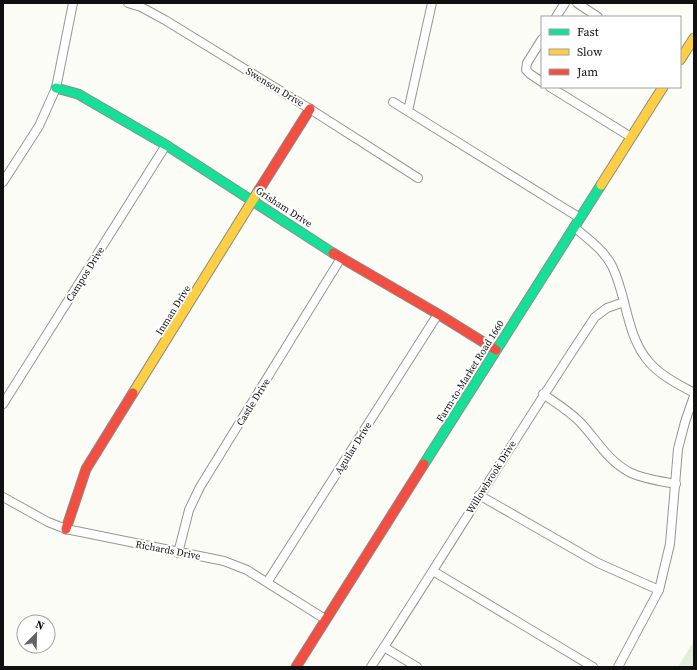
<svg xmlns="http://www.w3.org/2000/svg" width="697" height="670" font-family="'Source Serif 4',serif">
<rect width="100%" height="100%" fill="#fcfcf7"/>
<polygon fill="#e3efda" points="694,641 694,667 678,667"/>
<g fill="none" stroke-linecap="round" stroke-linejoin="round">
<g stroke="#969694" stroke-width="10">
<g id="street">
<polyline points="128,3 141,7 165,20 310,109 418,178"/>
<polyline points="577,3 598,17"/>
<polyline points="556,17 565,3"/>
<polyline points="542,39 527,63 526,70 530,74 542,82"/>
<polyline points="550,87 631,137"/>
<polyline points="393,102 580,218"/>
<polyline points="408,111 432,3"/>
<polyline points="3,182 39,126 56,88 73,3"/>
<path d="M574,227C588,239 604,250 612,266C627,296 626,336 649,362C661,376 678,384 694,393"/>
<path d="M543,394C556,403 569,411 580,422C597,440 606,459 629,472C643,479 660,481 676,484"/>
<polyline points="3,404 166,145"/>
<polyline points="479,495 598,563 659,590"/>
<polyline points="3,497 48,522 66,529 224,561 247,570 325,619"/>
<polyline points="178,553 189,510 200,487 341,258"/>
<polyline points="433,571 593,667"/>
<polyline points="268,581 438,314"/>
<polyline points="384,647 417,667"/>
<path d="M371,667C447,551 518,432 595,317L607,308L624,302"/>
<polyline points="618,667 659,590 670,544 678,449 685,422 694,396"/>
</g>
</g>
<g stroke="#8d8d8b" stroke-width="11">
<g id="fast">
<polyline points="56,88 78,94 166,145 333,253"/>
<polyline points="424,464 601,185"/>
</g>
</g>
<g stroke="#8d8d8b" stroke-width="11">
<g id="slow">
<polyline points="680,60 694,38"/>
<polyline points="601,185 663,87"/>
<polyline points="133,393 259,190"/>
</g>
</g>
<g stroke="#8d8d8b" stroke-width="11">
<g id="jam">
<polyline points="259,190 310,109"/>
<polyline points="333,253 438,314 496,350"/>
<polyline points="66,529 86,469 133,393"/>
<polyline points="296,667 424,464"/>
</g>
</g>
<use href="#street" stroke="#fffffe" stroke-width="8"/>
<use href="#fast" stroke="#16e098" stroke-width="9"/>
<use href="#slow" stroke="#ffcf43" stroke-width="9"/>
<use href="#jam" stroke="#f24e42" stroke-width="9"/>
</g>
<g text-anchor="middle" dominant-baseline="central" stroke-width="4" stroke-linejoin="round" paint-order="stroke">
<g font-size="10" fill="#101010" stroke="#fff">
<text transform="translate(275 87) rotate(31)">Swenson Drive</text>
<text transform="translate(284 207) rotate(33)">Grisham Drive</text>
<text transform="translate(85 274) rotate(-58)">Campos Drive</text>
<text transform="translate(173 310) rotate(-58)">Inman Drive</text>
<text transform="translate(470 371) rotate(-58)">Farm-to-Market Road 1660</text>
<text transform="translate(253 402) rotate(-58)">Castle Drive</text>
<text transform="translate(353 448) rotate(-58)">Aguilar Drive</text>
<text transform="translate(491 477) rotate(-58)">Willowbrook Drive</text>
<text transform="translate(168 550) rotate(11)">Richards Drive</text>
</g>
</g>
<rect width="697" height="670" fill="none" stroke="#101010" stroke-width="8"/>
<rect x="541" y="16" width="140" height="72" fill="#ffffff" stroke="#9f9f9f"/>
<rect x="549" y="29" width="20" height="6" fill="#16e098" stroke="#9f9f9f"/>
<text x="577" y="36" font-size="12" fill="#101010">Fast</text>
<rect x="549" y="49" width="20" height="6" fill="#ffcf43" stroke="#9f9f9f"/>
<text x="577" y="56" font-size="12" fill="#101010">Slow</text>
<rect x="549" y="69" width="20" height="6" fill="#f24e42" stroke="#9f9f9f"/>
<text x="577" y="76" font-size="12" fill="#101010">Jam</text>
<g transform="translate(36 634) rotate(23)"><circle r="19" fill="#ffffff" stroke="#9f9f9f"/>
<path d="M0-3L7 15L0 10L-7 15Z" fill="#636361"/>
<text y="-6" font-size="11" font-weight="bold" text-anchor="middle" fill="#101010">N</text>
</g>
</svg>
